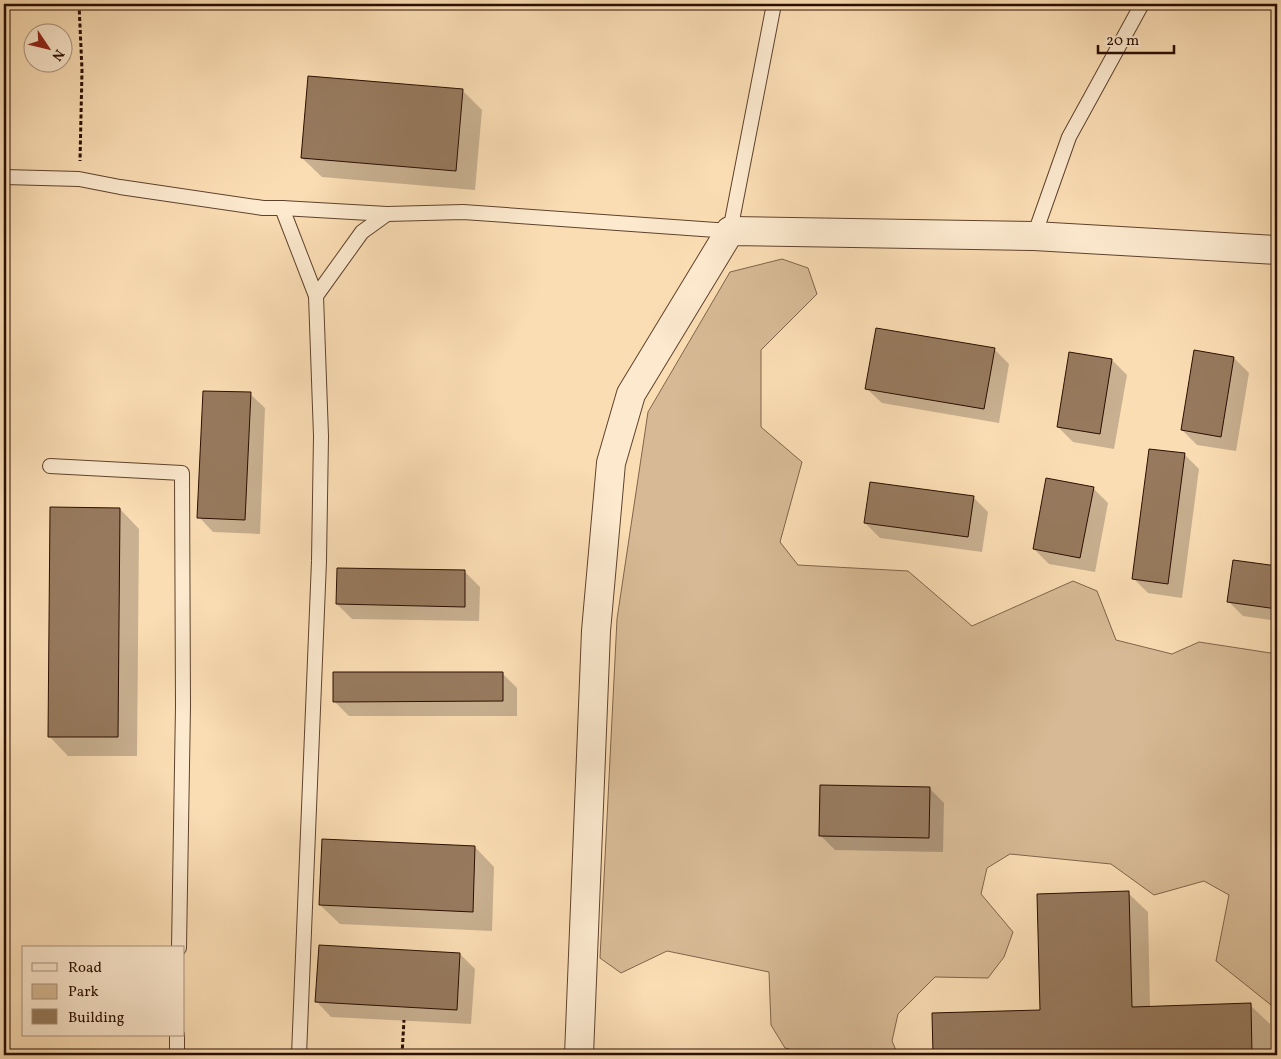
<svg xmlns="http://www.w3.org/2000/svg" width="1281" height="1059" font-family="Vollkorn,serif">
<rect width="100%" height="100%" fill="#fbddb4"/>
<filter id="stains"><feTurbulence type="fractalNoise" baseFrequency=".004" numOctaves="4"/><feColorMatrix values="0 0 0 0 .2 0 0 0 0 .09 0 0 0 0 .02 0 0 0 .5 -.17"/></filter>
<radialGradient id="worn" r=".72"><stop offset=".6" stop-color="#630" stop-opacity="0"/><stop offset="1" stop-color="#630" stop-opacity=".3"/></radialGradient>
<polygon fill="#d7ba95" stroke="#80644a" points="782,259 808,268 817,294 761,350 761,427 802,462 780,542 798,565 908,571 972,626 1073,581 1097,591 1116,640 1172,654 1199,642 1277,654 1277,1021 1276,1009 1216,961 1229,895 1204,881 1154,895 1111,864 1010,854 987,868 981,894 1013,932 1004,957 988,978 935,977 898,1014 892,1041 898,1055 815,1055 785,1048 771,1025 769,972 667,951 621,973 600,958 617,619 648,412 730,272"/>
<g fill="#0003">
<polygon points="462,90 482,110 475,190 322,177 302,158"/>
<polygon points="994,349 1009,364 999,423 882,403 867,389"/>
<polygon points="1234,358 1249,373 1236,451 1197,445 1182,430"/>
<polygon points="1112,360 1127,375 1114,449 1073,442 1058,427"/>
<polygon points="250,394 265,408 260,534 213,532 199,517"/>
<polygon points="1184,454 1199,469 1182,598 1148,593 1134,579"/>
<polygon points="1093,488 1108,503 1095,572 1049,564 1034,549"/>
<polygon points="973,497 988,512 982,552 880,538 865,523"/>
<polygon points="120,509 139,529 137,756 68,756 49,736"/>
<polygon points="1234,562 1277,568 1277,621 1243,616 1228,601"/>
<polygon points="465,572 480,587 479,621 352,619 337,604"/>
<polygon points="502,673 517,688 517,716 349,716 334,701"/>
<polygon points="929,788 944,803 943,852 835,850 820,835"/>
<polygon points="475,847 494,867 492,931 340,924 320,905"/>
<polygon points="1128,893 1148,912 1150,1007 1250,1005 1270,1024 1270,1055 934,1055 933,1014 1042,1011"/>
<polygon points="460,954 475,969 471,1024 331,1017 317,1002"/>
</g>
<g fill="#977a5e" stroke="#2a0e00">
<polygon points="308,76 463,89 456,171 301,158"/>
<polygon points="876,328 995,348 984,409 865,389"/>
<polygon points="1194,350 1234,357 1221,437 1181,430"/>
<polygon points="1069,352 1112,359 1100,434 1057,427"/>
<polygon points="203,391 251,392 245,520 197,518"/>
<polygon points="1149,449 1185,453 1168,584 1132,579"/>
<polygon points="1046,478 1094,487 1080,558 1033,549"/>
<polygon points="870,482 974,496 968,537 864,523"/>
<polygon points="50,507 120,508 118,737 48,737"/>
<polygon points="1233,560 1277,566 1277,609 1227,602"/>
<polygon points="337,568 465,570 465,607 336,604"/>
<polygon points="333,672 503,672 503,701 333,702"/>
<polygon points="820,785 930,787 929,838 819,836"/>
<polygon points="322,839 475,846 473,912 319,905"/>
<polygon points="1129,891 1132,1007 1251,1003 1252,1055 933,1055 932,1013 1040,1010 1037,894"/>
<polygon points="319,945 460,953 457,1010 315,1002"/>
</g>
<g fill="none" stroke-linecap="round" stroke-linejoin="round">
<g stroke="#5e422d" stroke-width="16">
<g id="lane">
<polyline points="4,177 79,179 120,187 263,208 282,208 387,214 463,212 730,231 774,4"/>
<polyline points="282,208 316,296 321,436 319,561 299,1055"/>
<polyline points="1034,236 1069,137 1142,4"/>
<polyline points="316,296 362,232 387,214"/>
<polyline points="50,466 182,473 183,706 179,948"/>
<polyline points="177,1055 177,1035"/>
</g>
</g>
<g stroke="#5e422d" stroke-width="30">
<polyline id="street" points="579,1055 596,631 611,463 631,394 730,231 1034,236 1277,250"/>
</g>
<g stroke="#2a0e00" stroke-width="3" stroke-dasharray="4 2.5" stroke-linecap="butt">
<polyline points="79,4 82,70 80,161"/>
<polyline points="402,1055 404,1020"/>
</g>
<use href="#lane" stroke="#fce9ce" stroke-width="14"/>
<use href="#street" stroke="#fce9ce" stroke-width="28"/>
</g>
<rect width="1281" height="1059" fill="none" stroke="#fbddb4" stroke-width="20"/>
<rect x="5" y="5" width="1271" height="1049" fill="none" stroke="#2a0e00" stroke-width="2.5"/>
<rect x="10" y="10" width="1261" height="1039" fill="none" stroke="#2a0e00"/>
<rect x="22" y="946" width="162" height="90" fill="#fce9ce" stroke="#a8917c"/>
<rect x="32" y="963" width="25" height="8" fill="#fce9ce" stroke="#a8917c"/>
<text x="68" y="972" font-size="15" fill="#2a0e00">Road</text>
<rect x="32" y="984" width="25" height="15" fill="#d7ba95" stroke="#a8917c"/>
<text x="68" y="996" font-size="15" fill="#2a0e00">Park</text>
<rect x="32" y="1009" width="25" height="15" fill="#977a5e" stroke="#a8917c"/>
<text x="68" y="1022" font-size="15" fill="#2a0e00">Building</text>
<g transform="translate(48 48) rotate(125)"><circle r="24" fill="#fce9ce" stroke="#a8917c"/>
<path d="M0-4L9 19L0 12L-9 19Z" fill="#8f2418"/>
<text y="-8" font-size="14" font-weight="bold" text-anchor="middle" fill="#2a0e00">N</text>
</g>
<path d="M1098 45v8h76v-8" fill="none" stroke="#2a0e00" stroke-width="2.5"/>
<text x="1106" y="45" font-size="15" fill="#2a0e00" stroke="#fce9ce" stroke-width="4" paint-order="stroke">20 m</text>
<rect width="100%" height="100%" filter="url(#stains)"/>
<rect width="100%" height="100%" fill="url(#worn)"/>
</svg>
